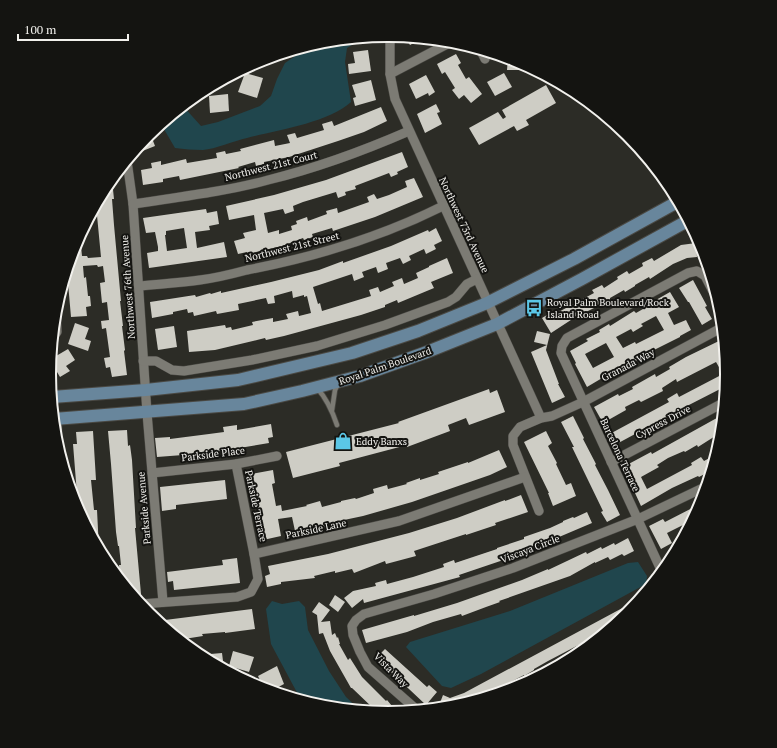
<svg xmlns="http://www.w3.org/2000/svg" width="777" height="748" font-family="'PT Serif',serif">
<rect width="100%" height="100%" fill="#2c2c26"/>
<g fill="#20464d">
<path d="M363,38L347,48L345,62L351,102C328,123 277,130 247,138C234,141 215,149 203,150C193,150 184,149 175,148L161,124L183,106L201,126L218,122L260,106L271,96L277,79L285,63L313,44L323,41Z"/>
<polygon points="638,562 647,576 646,584 481,674 451,688 442,686 406,647 410,642 510,611 628,563"/>
<polygon points="272,601 282,604 299,601 305,607 308,630 329,671 346,697 360,710 322,706 301,700 271,644 266,609"/>
</g>
<g fill="#cecdc5" fill-rule="evenodd">
<polygon points="405,37 417,38 423,38 410,45"/>
<polygon points="368,50 371,71 349,74 348,64 355,63 353,52"/>
<polygon points="456,54 461,63 458,65 466,79 469,77 482,94 471,103 464,95 459,99 452,90 455,88 445,72 442,74 437,64"/>
<polygon points="508,58 523,63 522,70 507,70"/>
<polygon points="263,59 264,66 246,69 246,68"/>
<polygon points="245,73 263,78 257,98 238,92"/>
<polygon points="504,73 512,87 495,96 487,82"/>
<polygon points="426,75 435,92 429,96 428,93 416,99 409,84"/>
<polygon points="371,80 376,100 355,106 353,98 356,97 352,85"/>
<polygon points="546,85 556,103 526,120 529,125 517,131 514,126 479,145 469,128 498,112 503,119 506,117 502,110"/>
<polygon points="228,94 229,111 210,113 209,96"/>
<polygon points="436,104 440,112 437,113 442,124 425,133 417,114"/>
<polygon points="381,107 387,121 364,132 338,141 289,157 264,162 264,164 256,166 255,162 238,167 239,168 180,180 179,176 163,179 163,182 143,185 141,170 152,168 151,163 161,161 161,165 186,159 187,163 217,158 216,153 225,151 226,154 241,151 240,149 274,140 275,146 290,143 287,135 295,133 297,138 324,130 322,124 332,121 334,126"/>
<polygon points="150,133 155,146 140,152 138,147"/>
<polygon points="402,152 408,167 397,172 398,174 391,177 389,173 355,186 356,189 345,192 346,195 338,198 336,192 303,202 293,206 294,211 285,214 283,209 264,213 268,233 279,230 279,234 292,230 291,226 297,224 296,221 307,217 308,221 327,214 326,211 337,208 338,213 369,202 367,197 374,194 377,199 389,195 407,187 405,181 414,178 423,197 375,217 333,231 332,228 312,234 313,237 304,240 303,238 282,246 248,254 247,252 238,254 234,241 245,238 243,233 256,230 254,215 229,220 226,206 274,195 326,180"/>
<polygon points="112,180 114,199 112,199 114,225 121,301 120,301 123,326 122,326 125,350 124,351 127,375 112,377 110,367 106,368 104,358 110,357 106,328 102,329 101,321 109,320 107,302 102,303 100,283 105,282 103,266 98,267 97,265 83,266 84,278 86,277 88,296 90,296 91,306 86,307 87,316 71,317 67,272 75,244 80,236 82,256 87,256 88,258 101,257 96,205 107,185"/>
<path d="M206,209L207,213L217,211L219,224L209,226L210,230L195,232L197,248L224,242L227,257L149,268L147,253L158,251V247L155,232L146,233L143,218ZM184,228L187,248L167,251L165,235H166V231Z"/>
<polygon points="436,228 442,241 434,245 436,249 426,254 424,249 409,256 411,260 403,264 400,258 386,263 388,269 378,273 376,267 362,272 364,277 354,281 352,274 313,287 318,304 320,303 322,311 371,296 369,290 378,287 380,292 394,286 392,282 402,278 404,284 418,278 416,273 429,267 429,266 447,258 453,273 431,282 434,288 398,303 397,300 385,305 385,307 361,315 284,336 266,340 265,338 215,350 189,352 187,331 225,325 226,328 231,327 232,330 253,325 252,322 273,318 273,322 288,319 286,314 298,311 299,316 311,313 307,296 304,297 304,295 293,298 292,291 274,296 275,303 268,304 266,298 238,304 239,310 217,314 216,311 194,316 193,312 188,313 187,309 173,312 173,314 152,318 150,302 195,295 196,297 210,293 211,294 221,291 221,293 271,282 319,270 343,261 343,263 391,246 428,230 429,232"/>
<polygon points="696,243 697,257 687,258 673,264 650,279 649,277 635,285 635,286 625,292 624,290 610,298 610,300 574,318 551,333 542,318 552,312 553,315 594,293 592,290 602,285 604,288 618,279 617,277 627,271 629,274 643,266 642,263 652,258 654,261 681,245"/>
<polygon points="693,280 707,306 705,307 712,319 702,325 689,302 688,302 679,288"/>
<path d="M670,292L679,307L668,313L674,325L686,320L691,330L680,336V337L642,356L643,357L620,369L619,368L587,387L575,364L576,363L570,351L588,341L586,339L600,332L599,330L609,324L610,326L634,311L636,313L650,305L649,304ZM656,316L664,330L636,344L635,342L623,348L616,337L631,329L633,332L643,326L641,324ZM606,343L614,357L593,368L585,354Z"/>
<polygon points="75,323 89,328 85,339 91,341 88,351 68,344"/>
<polygon points="174,326 177,347 158,350 155,329"/>
<polygon points="537,331 550,334 546,350 559,384 558,384 565,397 552,403 531,352 547,345 534,342"/>
<polygon points="723,339 724,343 728,374 726,386 685,407 686,409 661,420 611,447 606,436 669,402 667,399 677,393 679,397 723,374 716,362 677,382 676,379 662,388 663,391 641,402 639,400 625,407 626,410 603,423 594,407 618,394 619,396 633,389 632,387 655,374 656,377 670,369 669,367 686,357"/>
<polygon points="68,349 75,360 66,366 70,371 60,377 51,362 51,359"/>
<polygon points="489,389 490,393 497,390 505,412 469,425 466,418 448,425 450,431 407,447 407,445 339,463 340,466 293,478 286,452 399,423 398,422"/>
<polygon points="724,414 722,430 719,432 720,433 698,447 697,445 685,452 684,451 668,458 657,465 659,467 641,477 647,489 692,465 691,463 701,457 704,461 717,454 712,470 699,477 698,476 672,488 641,506 623,467 651,452 652,454"/>
<polygon points="573,416 584,438 583,439 596,464 595,465 608,490 620,515 607,522 601,512 603,511 572,447 574,447 561,422"/>
<polygon points="271,424 273,437 268,438 269,443 209,453 157,457 155,438 170,437 170,439 209,434 224,432 223,427 237,425 237,430"/>
<polygon points="127,430 128,446 130,445 132,460 136,528 135,528 141,594 133,595 120,579 119,565 121,565 119,546 118,546 116,532 111,464 108,431"/>
<polygon points="93,431 96,480 91,480 94,510 97,510 99,549 80,513 80,506 78,507 73,444 77,444 76,432"/>
<polygon points="546,431 552,443 548,446 557,463 556,464 566,485 571,483 576,496 553,506 548,493 549,493 524,442"/>
<polygon points="499,450 507,467 490,475 412,502 363,516 325,524 326,527 317,529 317,527 295,531 292,517 278,519 281,536 263,540 252,474 273,470 275,483 272,484 276,506 281,505 282,511 307,506 306,505 320,501 322,507 341,502 341,501 355,498 356,499 374,493 373,489 387,485 388,489 407,484 406,483 420,478 420,480 439,474 438,472 468,462 468,463"/>
<polygon points="225,480 227,499 176,505 176,509 162,511 160,487"/>
<polygon points="521,495 528,512 495,523 496,525 466,535 466,534 414,551 416,556 386,564 385,561 354,573 352,569 335,573 335,571 314,576 315,578 281,582 281,584 267,587 265,576 270,574 268,566 328,554 409,533 457,518 505,500 505,501"/>
<polygon points="702,503 693,520 667,533 672,543 661,549 649,526 663,519 665,522"/>
<polygon points="587,512 592,523 512,557 459,575 460,577 364,603 363,599 352,608 344,598 353,591 376,586 375,583 386,580 387,584 413,577 444,567 443,564 454,560 455,563 497,549 497,548 524,539 524,537 550,528 563,522 563,521 573,517 574,518"/>
<polygon points="628,538 634,551 624,556 622,554 610,560 608,557 595,563 595,562 570,576 499,601 500,602 486,607 462,616 461,614 433,622 407,632 366,643 362,630 414,615 414,616 457,603 522,580 548,569 548,570 586,552 587,554 601,547 602,549 614,543 615,545"/>
<polygon points="237,558 240,583 174,590 173,581 168,582 167,572 223,565 222,560"/>
<polygon points="335,595 345,602 338,612 329,605"/>
<polygon points="641,598 628,614 609,629 548,661 534,669 534,670 524,676 524,675 476,700 454,707 438,708 443,695 450,698 464,693"/>
<polygon points="319,602 330,610 321,622 330,621 332,635 335,633 337,638 338,637 340,644 339,644 348,660 350,658 362,677 386,701 387,700 397,712 379,712 375,708 374,709 352,688 351,688 330,651 323,633 319,634 317,615 312,612"/>
<polygon points="252,609 255,629 225,633 225,632 202,634 203,636 184,639 185,643 157,621"/>
<polygon points="385,649 427,687 429,685 437,692 426,705 376,658"/>
<polygon points="233,651 254,657 249,672 229,666"/>
<polygon points="222,653 224,669 199,655"/>
<polygon points="277,666 284,684 271,691 264,689 258,676"/>
</g>
<g fill="none" stroke-linecap="round" stroke-linejoin="round">
<g stroke="#4a4944" stroke-width="6">
<g id="service">
<path d="M317,388C327,399 332,410 337,425"/>
<polyline points="332,410 335,390 338,384"/>
</g>
</g>
<g stroke="#4a4944" stroke-width="10">
<g id="minor">
<polyline points="390,35 390,74 395,99 541,418"/>
<polyline points="480,49 485,59"/>
<polyline points="390,74 453,41"/>
<polyline points="127,161 133,204 147,413 163,602"/>
<path d="M133,204C178,197 224,192 268,180C317,168 363,151 409,131"/>
<path d="M139,286C159,284 180,283 200,280C216,278 232,274 247,270C315,257 381,237 443,206"/>
<polyline points="53,337 57,332 56,310"/>
<polyline points="143,361 156,361 172,370 184,371 252,360 317,346 385,325 448,302 456,297 467,284 477,279"/>
<polyline points="57,419 58,447"/>
<polyline points="611,462 725,402"/>
<polyline points="236,464 254,554"/>
<polyline points="152,473 236,464 277,456"/>
<polyline points="539,511 513,445 513,436 520,427 541,418 552,416 583,402 723,327"/>
<polyline points="662,572 561,353 562,346 567,338 688,273 697,271 705,276 720,305"/>
<polyline points="141,604 237,597 251,592 258,579 254,554 399,521 525,477"/>
<polyline points="417,710 368,667 360,652 353,635 352,626 356,620 364,614 434,594 513,568 638,519 707,486"/>
</g>
</g>
<g stroke="#4a4944" stroke-width="14">
<g id="secondary">
<polyline points="52,397 146,390 238,380 352,353 418,331 487,303 574,259 679,201"/>
<polyline points="54,419 244,404 302,391 360,376 427,352 497,324 582,279 689,220"/>
</g>
</g>
<use href="#service" stroke="#7c7b74" stroke-width="4.5"/>
<use href="#minor" stroke="#7c7b74" stroke-width="9"/>
<use href="#secondary" stroke="#68869c" stroke-width="12"/>
</g>
<defs>
<g id="bus-bare" transform="scale(1.38)"><path d="M-5-6H5V4H4V6H2V4H-2V6H-4V4H-5ZM-3.5-4V0h7V-4ZM-3.5 1.2v1.5H-2V1.2ZM2 1.2v1.5H3.5V1.2Z" fill="#5bc7e7" stroke="#141411" stroke-width="2.5" paint-order="stroke"/></g>
<g id="shop-bare" transform="scale(1.38)"><path d="M-5-2.5h2.3a2.7 3.5 0 0 1 5.4 0H5L5.5 6h-11ZM-1.5-2.5h3a1.5 2.3 0 0 0-3 0Z" fill="#5bc7e7" stroke="#141411" stroke-width="2.5" paint-order="stroke"/></g>
</defs>
<g fill-rule="evenodd">
<use href="#bus-bare" x="534" y="308"/>
<use href="#shop-bare" x="343" y="441"/>
</g>
<g text-anchor="middle" dominant-baseline="central" stroke-width="4" stroke-linejoin="round" paint-order="stroke">
<g font-size="10" fill="#f2f1ed" stroke="#141411">
<text transform="translate(271 166) rotate(-14)">Northwest 21st Court</text>
<text transform="translate(464 225) rotate(65)">Northwest 73rd Avenue</text>
<text transform="translate(292 247) rotate(-14)">Northwest 21st Street</text>
<text transform="translate(128 287) rotate(-94)">Northwest 76th Avenue</text>
<text transform="translate(628 365) rotate(-28)">Granada Way</text>
<text transform="translate(385 366) rotate(-19)">Royal Palm Boulevard</text>
<text transform="translate(663 422) rotate(-28)">Cypress Drive</text>
<text transform="translate(213 454) rotate(-7)">Parkside Place</text>
<text transform="translate(620 455) rotate(65)">Barcelona Terrace</text>
<text transform="translate(256 506) rotate(78)">Parkside Terrace</text>
<text transform="translate(144 508) rotate(-95)">Parkside Avenue</text>
<text transform="translate(316 529) rotate(-12)">Parkside Lane</text>
<text transform="translate(530 549) rotate(-21)">Viscaya Circle</text>
<text transform="translate(391 670) rotate(45)">Vista Way</text>
</g>
<g font-size="10" fill="#f2f1ed" stroke="#141411" text-anchor="start">
<text x="547" y="302">Royal Palm Boulevard/Rock<tspan x="547" dy="12">Island Road</tspan></text>
<text x="356" y="441">Eddy Banxs</text>
</g>
</g>
<path d="M0 0H777V748H0ZM56 374a332 332 0 1 1 664 0a332 332 0 1 1-664 0Z" fill="#141411" fill-rule="evenodd"/>
<path fill="none" stroke="#f2f1ed" stroke-width="2" d="M56 374a332 332 0 1 1 664 0a332 332 0 1 1-664 0Z"/>
<path d="M18 34v6h110v-6" fill="none" stroke="#f2f1ed" stroke-width="2"/>
<text x="24" y="34" font-size="12" fill="#f2f1ed" stroke="#141411" stroke-width="3" paint-order="stroke">100 m</text>
</svg>
